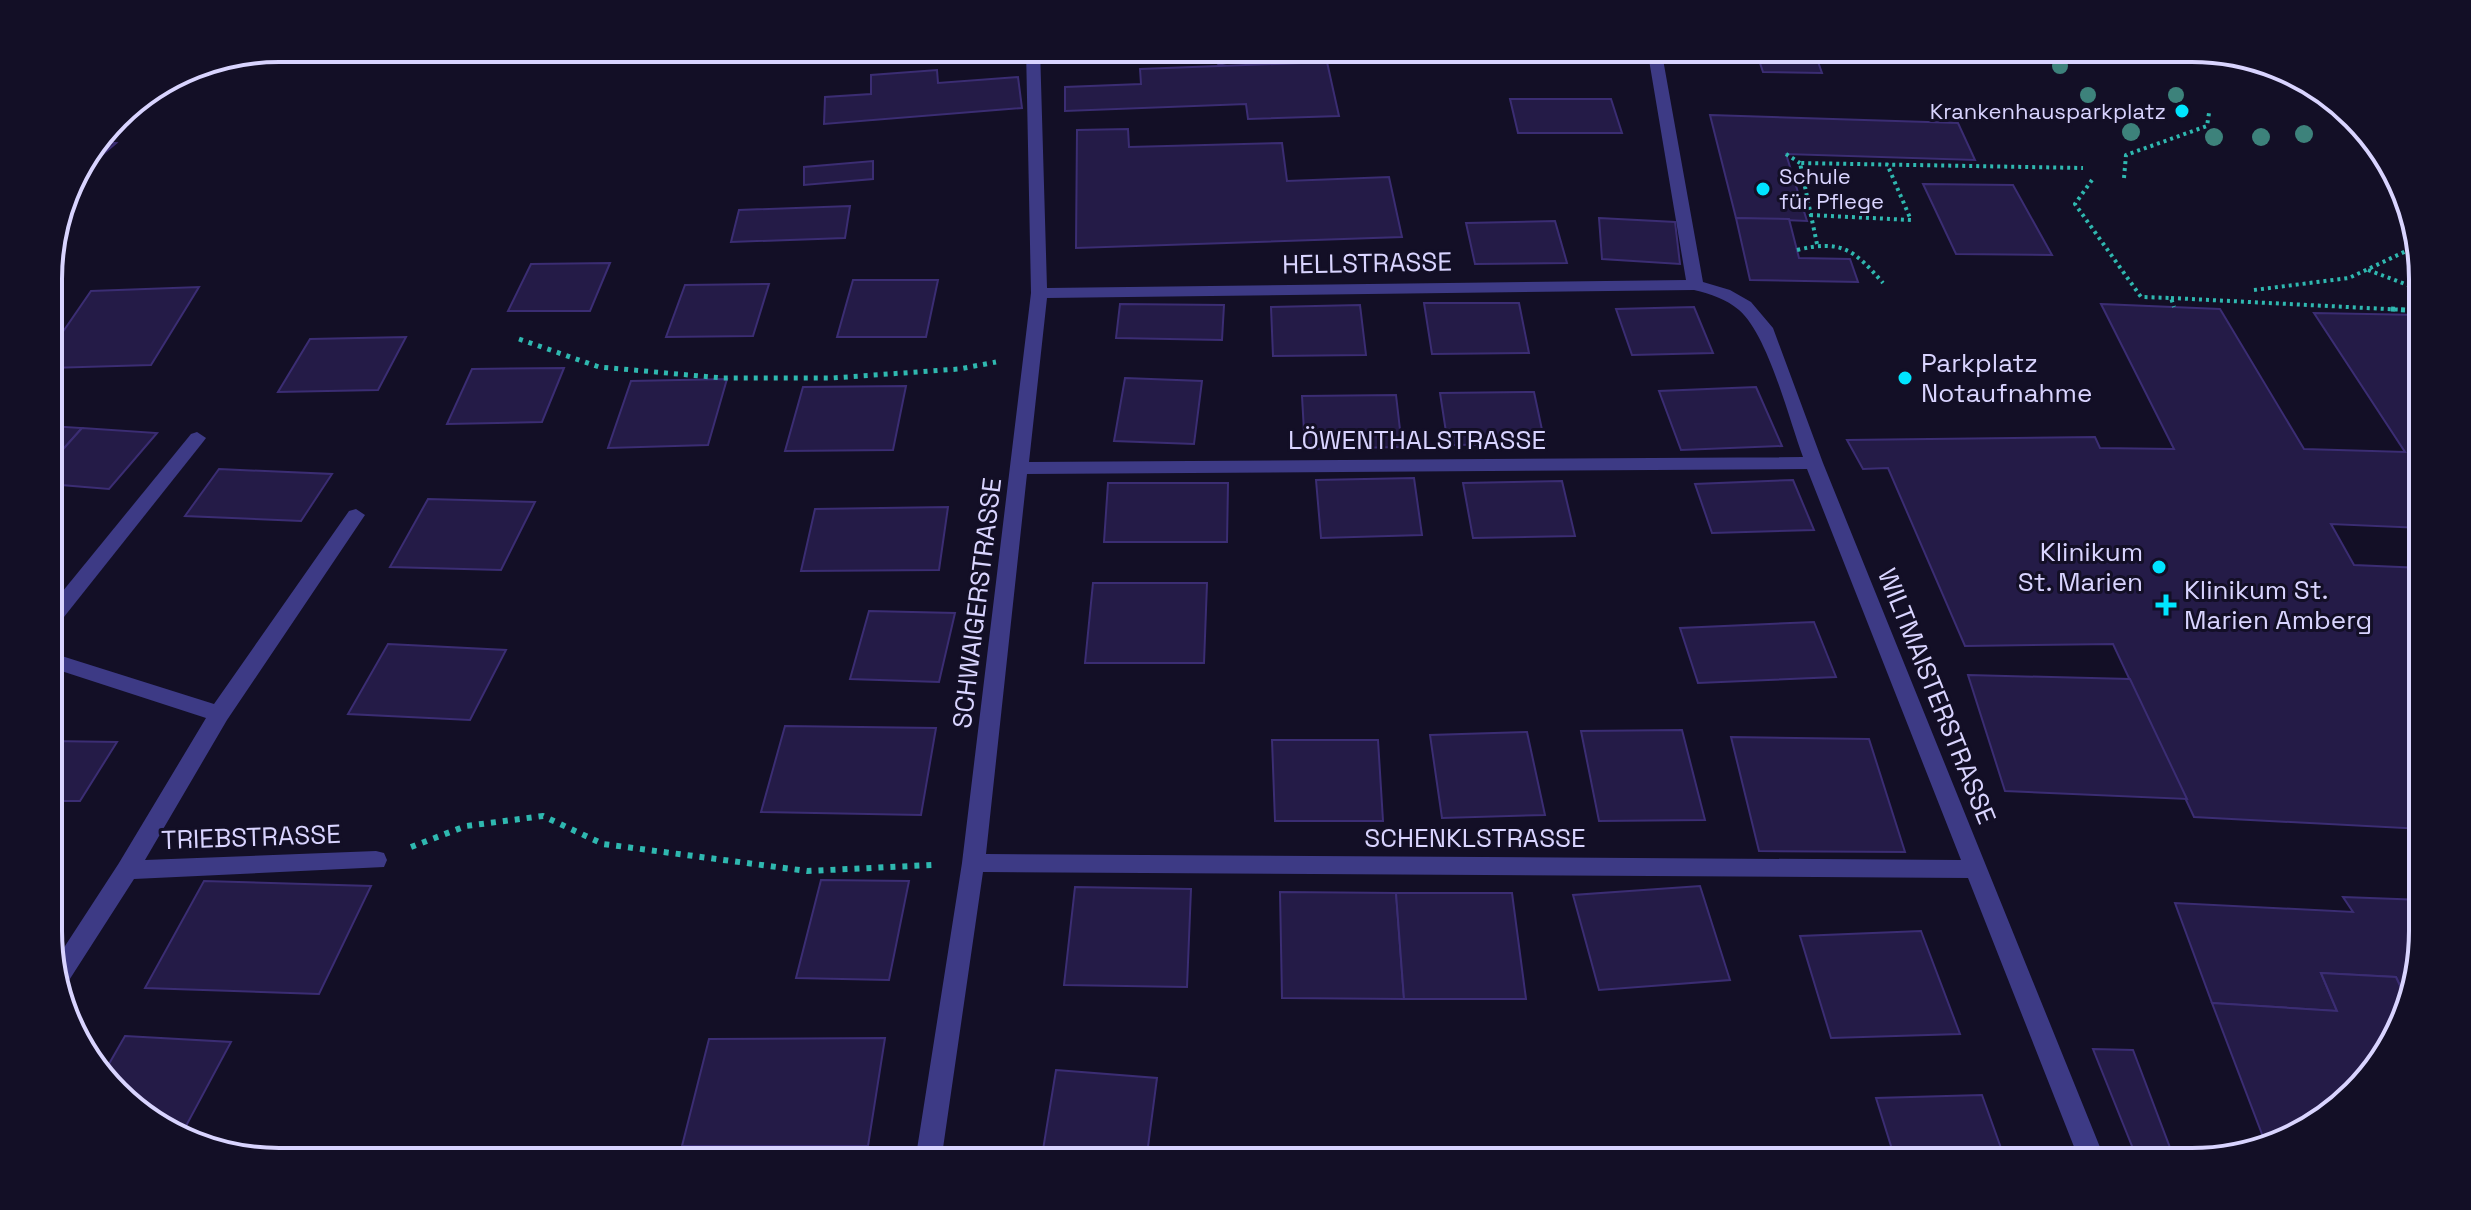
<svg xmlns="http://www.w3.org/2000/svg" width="2471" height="1210" font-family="'Space Grotesk',sans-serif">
<rect width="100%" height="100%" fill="#130f26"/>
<g fill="#241b47" stroke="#3b2d73" stroke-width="2">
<polygon points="1217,48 1289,48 1219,65 1205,51"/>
<polygon points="1532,48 1617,48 1618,52 1533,52"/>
<polygon points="1755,48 1813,48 1822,73 1763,72"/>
<polygon points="1327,62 1339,116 1248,119 1246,104 1065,111 1065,87 1141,84 1140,69"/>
<polygon points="937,70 938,83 1018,77 1022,108 824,124 825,97 871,94 871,75"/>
<polygon points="1510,99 1611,99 1622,133 1518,133"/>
<polygon points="1710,115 1958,123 1975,160 1786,154 1807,221 1736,218"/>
<polygon points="1128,129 1129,147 1282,143 1287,181 1389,177 1402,237 1076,248 1077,130"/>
<polygon points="99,142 116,143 70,182 72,177"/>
<polygon points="873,161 873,179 804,185 804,167"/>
<polygon points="1923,184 2013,185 2052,255 1956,254"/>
<polygon points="850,206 845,238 731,242 739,210"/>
<polygon points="1599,218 1675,222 1680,264 1602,259"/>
<polygon points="1736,218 1789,219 1799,258 1850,259 1858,282 1750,280"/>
<polygon points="1555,221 1567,263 1475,264 1466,223"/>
<polygon points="610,263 590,311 508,311 531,264"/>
<polygon points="853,280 938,280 926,337 837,337"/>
<polygon points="769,284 753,336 666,337 685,285"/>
<polygon points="199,287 151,365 49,368 49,352 91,291"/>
<polygon points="1424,303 1519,303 1529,353 1432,354"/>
<polygon points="1120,304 1224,305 1222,340 1116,338"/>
<polygon points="2101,304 2220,309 2304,449 2405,452 2314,313 2421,315 2422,528 2331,524 2354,565 2422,568 2423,829 2194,817 2113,644 1965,646 1888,468 1863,469 1847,440 2095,437 2100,448 2174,449"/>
<polygon points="1360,305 1366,355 1273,356 1271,307"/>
<polygon points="1694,307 1713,353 1632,355 1616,309"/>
<polygon points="406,337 378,390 278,392 310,339"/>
<polygon points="564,368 542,422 447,424 472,369"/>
<polygon points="1125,378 1202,381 1194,444 1114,441"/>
<polygon points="727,379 708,445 608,448 631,381"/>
<polygon points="906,386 893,450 785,451 803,387"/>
<polygon points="1756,387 1782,446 1681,450 1659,391"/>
<polygon points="1534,392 1545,444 1448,445 1440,393"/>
<polygon points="1396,395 1402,447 1305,449 1302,396"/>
<polygon points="49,426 82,428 49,465"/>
<polygon points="82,428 157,433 109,489 49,484 49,465"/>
<polygon points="219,469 332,474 301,521 185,516"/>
<polygon points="1414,478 1422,535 1321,538 1316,480"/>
<polygon points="1793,480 1814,530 1712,533 1695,484"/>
<polygon points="1562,481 1575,536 1473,538 1463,483"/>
<polygon points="1108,483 1228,483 1227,542 1104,542"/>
<polygon points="428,499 535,502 501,570 390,567"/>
<polygon points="948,507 939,570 801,571 815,509"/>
<polygon points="1093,583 1207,583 1204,663 1085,663"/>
<polygon points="869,611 955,613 939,682 850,679"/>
<polygon points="1814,622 1836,677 1698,683 1680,628"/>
<polygon points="388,644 506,650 470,720 348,714"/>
<polygon points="1968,675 2130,679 2187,799 2005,791"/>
<polygon points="785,726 936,728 921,815 761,812"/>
<polygon points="1682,730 1705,820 1599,821 1581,731"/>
<polygon points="1527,732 1545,815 1442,818 1430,735"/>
<polygon points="1731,737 1869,739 1905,852 1759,851"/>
<polygon points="1272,740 1378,740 1383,821 1275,821"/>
<polygon points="50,741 117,742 80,801 50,801"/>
<polygon points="821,880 909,881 889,980 796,978"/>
<polygon points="204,881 371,886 319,994 145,988"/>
<polygon points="1700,886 1730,980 1599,990 1573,895"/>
<polygon points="1075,887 1191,889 1187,987 1064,985"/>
<polygon points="1280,892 1396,893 1404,999 1282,998"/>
<polygon points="1396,893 1512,893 1526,999 1404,999"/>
<polygon points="2343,897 2423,900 2423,931 2407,1001 2396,977 2321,973 2337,1011 2212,1003 2175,903 2353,912"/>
<polygon points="1921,931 1960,1034 1831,1038 1800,936"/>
<polygon points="2321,973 2396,977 2407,1001 2399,1033 2321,1123 2265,1142 2212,1003 2337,1011"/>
<polygon points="125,1036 231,1042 179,1139 102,1076"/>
<polygon points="885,1038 868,1146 682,1146 709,1039"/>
<polygon points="2093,1049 2133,1050 2172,1153 2134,1151"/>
<polygon points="1056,1070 1157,1078 1146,1162 1041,1162"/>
<polygon points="1982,1095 2006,1162 1896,1162 1876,1098"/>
</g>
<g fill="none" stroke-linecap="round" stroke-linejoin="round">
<g stroke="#2fb8b0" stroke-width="4" stroke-dasharray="3 4" stroke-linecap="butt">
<polyline points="1786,154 1800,163"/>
<polyline points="2124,178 2126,155 2207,126 2209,113"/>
<polyline points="2092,180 2075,204 2141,297 2171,298 2174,307"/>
<polyline points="1810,215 1911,220 1887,164"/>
<polyline points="1817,244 1800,163 2083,168"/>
<path d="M1797,250C1842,239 1854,250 1883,283"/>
<polyline points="2368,270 2421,290"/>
<polyline points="2254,290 2349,278 2419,245"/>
<polyline points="2171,298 2406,310"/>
</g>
<g stroke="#2fb8b0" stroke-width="5" stroke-dasharray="4 6" stroke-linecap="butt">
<polyline points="2391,309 2406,310"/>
<polyline points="519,339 599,367 723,378 832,378 959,369 996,362"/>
</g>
<polyline stroke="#2fb8b0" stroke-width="6" stroke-dasharray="5 7" stroke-linecap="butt" points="411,847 466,826 543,816 603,844 807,871 932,865"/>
<g fill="#3d3a85" fill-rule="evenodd">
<path d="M1026,48H1040L1047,288L1686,280L1647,48H1661L1703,282L1730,290L1751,302L1773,328L1823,463L2106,1162H2080L1968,878L983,872L941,1162H915L962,863L1031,293ZM1694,290C1711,294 1726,299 1739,310C1768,335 1789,419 1803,457L1029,462L1047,298ZM1807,469L1961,860L986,854L1027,474Z"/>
<polygon points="197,432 206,438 203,442 56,627 49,629 49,608 191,434"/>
<polygon points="356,509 365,515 227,720 145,860 376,851 384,853 387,860 384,867 134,879 66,985 61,987 52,966 119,863 206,718 49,667 49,652 214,704 349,511"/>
</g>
</g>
<g fill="#3d827b">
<circle cx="2060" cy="66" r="8"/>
<circle cx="2088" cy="95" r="8"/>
<circle cx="2176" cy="95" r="8"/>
<circle cx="2131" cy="132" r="9"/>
<circle cx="2304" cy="134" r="9"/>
<circle cx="2214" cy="137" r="9"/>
<circle cx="2261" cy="137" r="9"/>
</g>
<g fill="#00e5ff" stroke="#130f26" stroke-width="3">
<circle cx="2182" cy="111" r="8"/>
<circle cx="1763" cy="189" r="8"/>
<circle cx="1905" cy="378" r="8"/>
<circle cx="2159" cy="567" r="8"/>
<path d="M2162 593h8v8h8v8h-8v8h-8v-8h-8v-8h8z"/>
</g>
<g text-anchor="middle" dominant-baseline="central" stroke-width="6" stroke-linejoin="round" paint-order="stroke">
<g font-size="22" fill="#d9d4ff" stroke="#130f26" text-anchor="end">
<text x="2166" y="111">Krankenhausparkplatz</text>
<text x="1779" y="176" text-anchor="start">Schule<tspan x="1779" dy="25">für Pflege</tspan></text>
</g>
<g font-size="26" fill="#d9d4ff" stroke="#130f26">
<text transform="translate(1367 263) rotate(-1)">HELLSTRASSE</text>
<text x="1417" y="440">LÖWENTHALSTRASSE</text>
<text transform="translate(977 603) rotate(-83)">SCHWAIGERSTRASSE</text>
<text transform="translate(1937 696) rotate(68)">WILTMAISTERSTRASSE</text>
<text transform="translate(251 837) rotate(-2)">TRIEBSTRASSE</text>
<text x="1475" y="838">SCHENKLSTRASSE</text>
</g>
<g font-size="26" fill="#d9d4ff" stroke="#130f26" text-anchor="start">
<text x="1921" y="363">Parkplatz<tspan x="1921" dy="30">Notaufnahme</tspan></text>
<text x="2143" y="552" text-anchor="end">Klinikum<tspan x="2143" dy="30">St. Marien</tspan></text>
<text x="2184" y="590">Klinikum St.<tspan x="2184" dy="30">Marien Amberg</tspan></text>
</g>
</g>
<path d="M0 0H2471V1210H0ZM279 62H2192A217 217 0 0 1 2409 279V931A217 217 0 0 1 2192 1148H279A217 217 0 0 1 62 931V279A217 217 0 0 1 279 62Z" fill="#130f26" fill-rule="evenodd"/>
<path fill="none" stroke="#d9d4ff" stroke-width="4" d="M279 62H2192A217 217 0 0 1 2409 279V931A217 217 0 0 1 2192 1148H279A217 217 0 0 1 62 931V279A217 217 0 0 1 279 62Z"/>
</svg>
